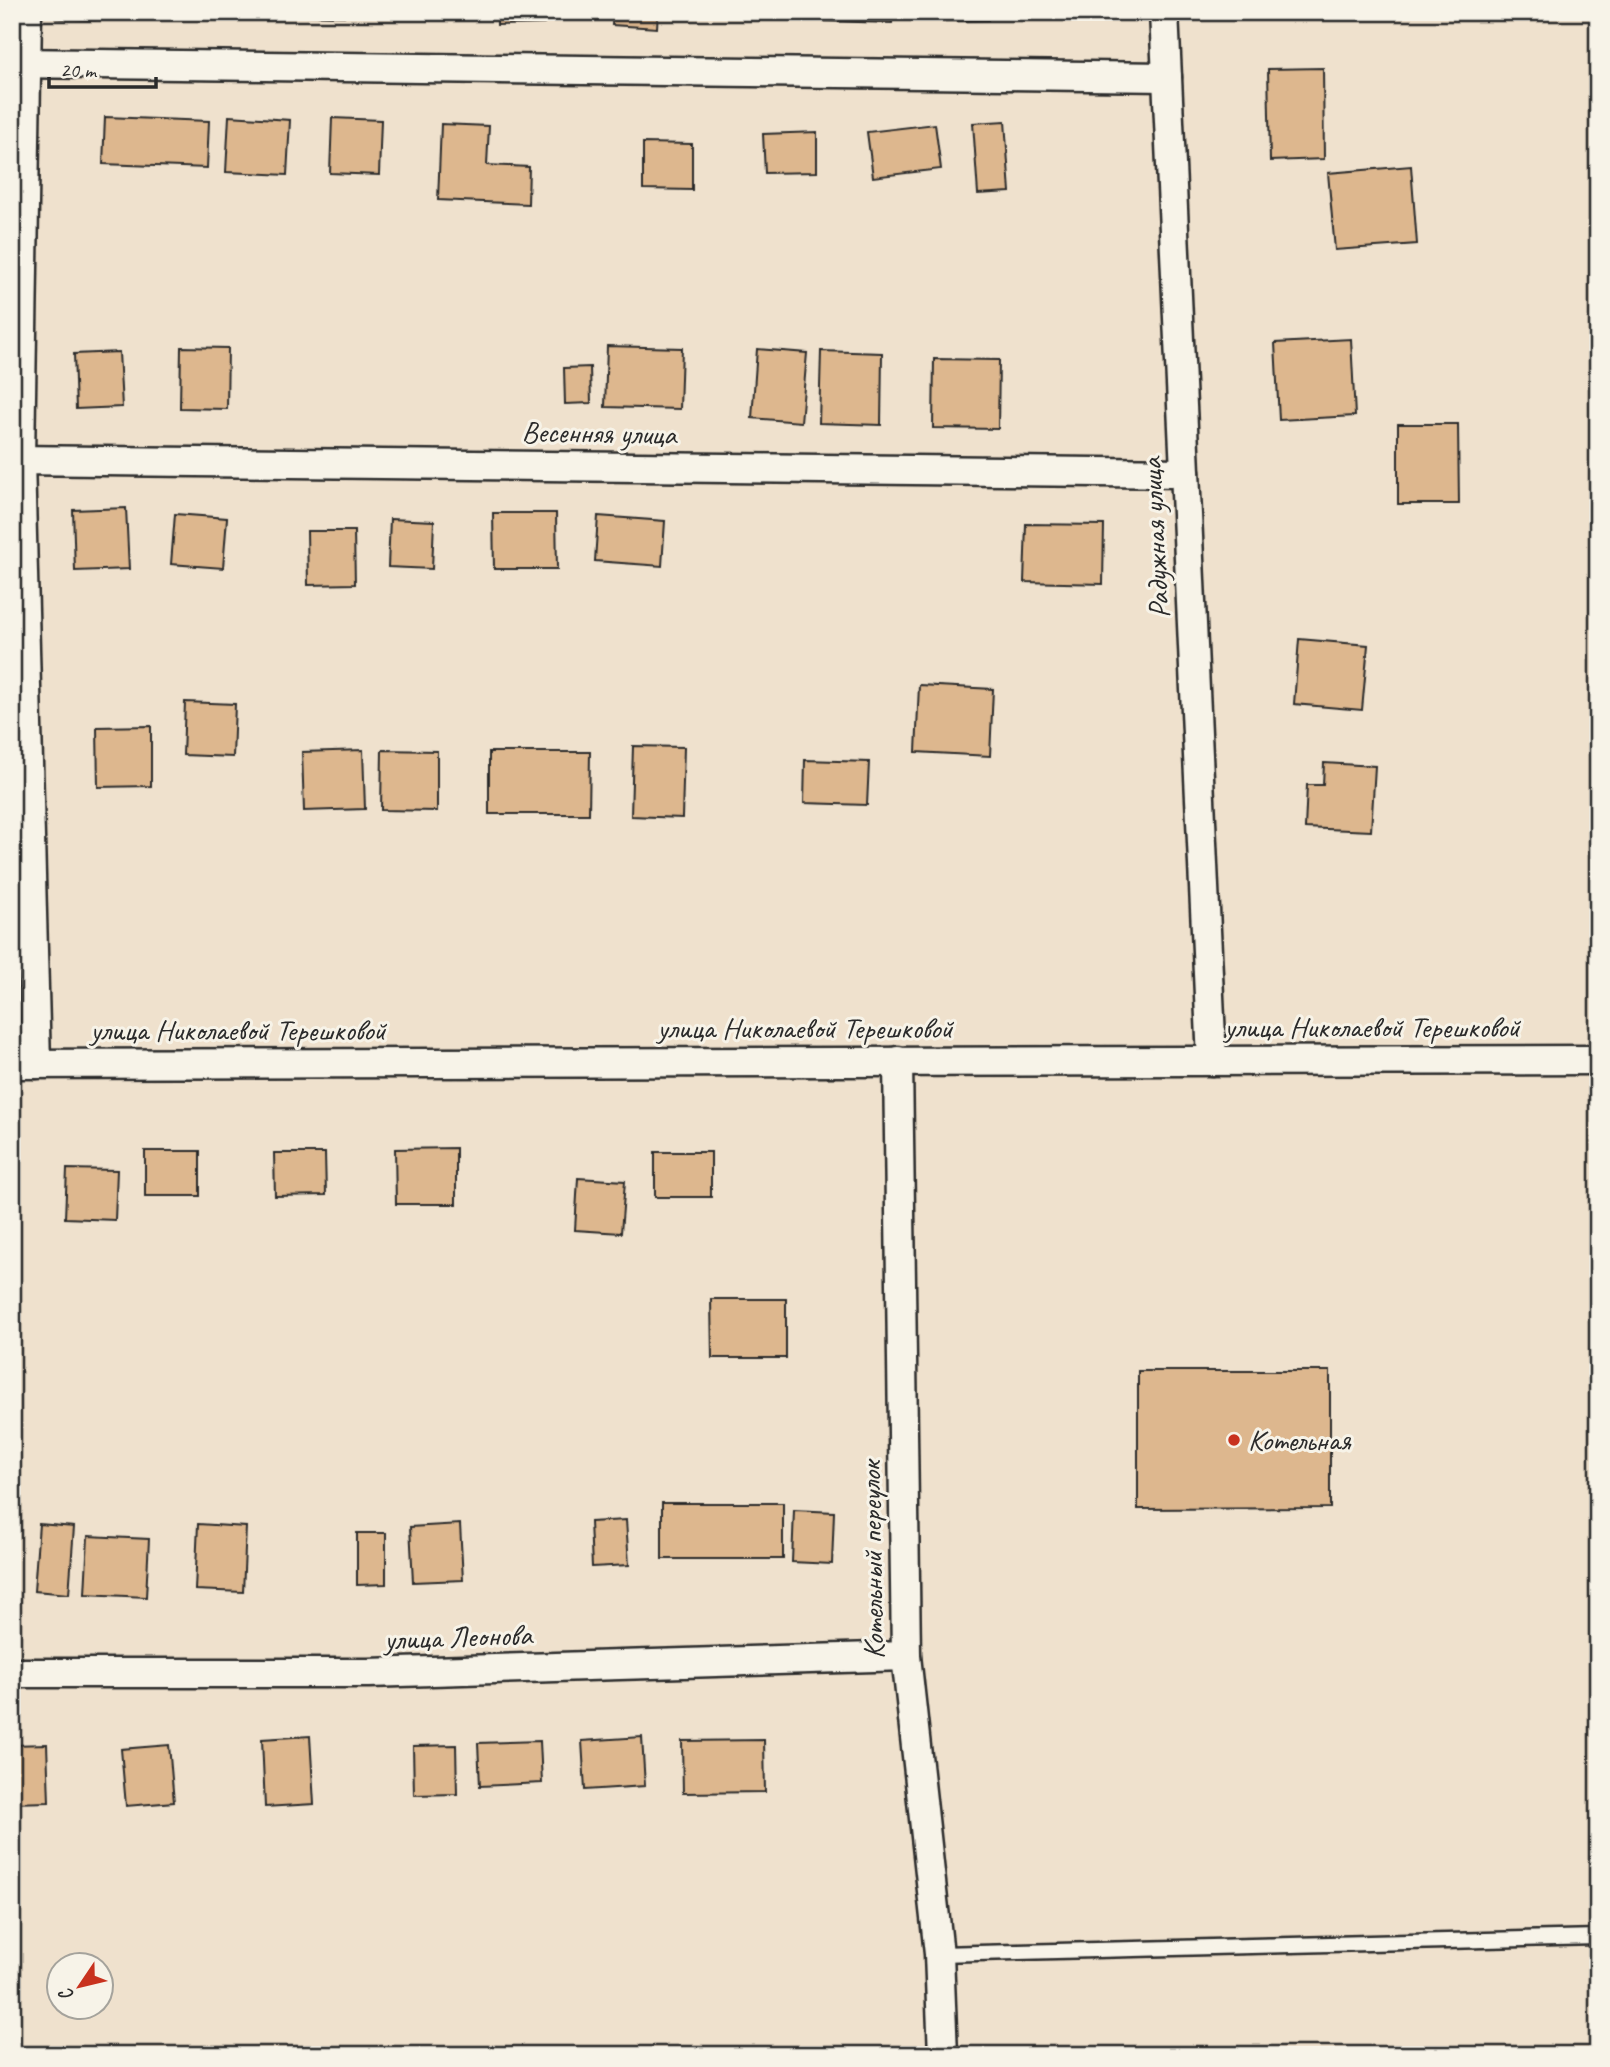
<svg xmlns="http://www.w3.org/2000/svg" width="1610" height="2067" font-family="Caveat,sans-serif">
<rect width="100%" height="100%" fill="#efe1cd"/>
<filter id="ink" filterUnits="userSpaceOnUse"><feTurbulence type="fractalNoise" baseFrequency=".0143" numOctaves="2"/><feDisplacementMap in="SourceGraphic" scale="14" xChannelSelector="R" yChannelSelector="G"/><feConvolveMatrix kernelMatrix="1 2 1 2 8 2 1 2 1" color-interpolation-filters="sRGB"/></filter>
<g filter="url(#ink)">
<g fill="#ddb78e" stroke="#2b2b2b" stroke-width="2">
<polygon points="57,12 95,12 95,20 56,18"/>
<polygon points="166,12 226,12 226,17 166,15"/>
<polygon points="305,12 344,12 344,16 305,15"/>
<polygon points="497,12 544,12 544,24 497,25"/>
<polygon points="613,12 658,12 657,28 612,25"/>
<polygon points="823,12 893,12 892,23 823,21"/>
<polygon points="932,12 988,12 988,20 932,21"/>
<polygon points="1323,68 1324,159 1270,161 1268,69"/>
<polygon points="229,116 290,120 287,175 226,172"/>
<polygon points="105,117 209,121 207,168 103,164"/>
<polygon points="332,118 381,120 379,175 330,173"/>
<polygon points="1005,121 1010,192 978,194 973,123"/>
<polygon points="441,124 489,126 487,165 529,167 528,204 438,200"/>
<polygon points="935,124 941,169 873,177 867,132"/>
<polygon points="817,132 817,172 765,173 763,134"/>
<polygon points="643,143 692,144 692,190 643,189"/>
<polygon points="1411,166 1417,244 1335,250 1328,173"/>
<polygon points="1351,339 1355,416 1279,420 1275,343"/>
<polygon points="607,346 682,348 680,409 605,407"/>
<polygon points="181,347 228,348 227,409 180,408"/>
<polygon points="757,349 807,353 801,422 752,418"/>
<polygon points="821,351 882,353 881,425 819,423"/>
<polygon points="119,352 122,407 76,409 74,354"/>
<polygon points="934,359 999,360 998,429 933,428"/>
<polygon points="590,367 591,403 565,404 564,368"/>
<polygon points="1398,424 1458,424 1459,504 1398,504"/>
<polygon points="126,508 129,569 75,571 73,510"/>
<polygon points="493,513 556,513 557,569 494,569"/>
<polygon points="175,514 227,518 223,568 171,564"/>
<polygon points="598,516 665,521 662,566 595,561"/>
<polygon points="390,519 434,521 432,569 388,567"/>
<polygon points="1026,524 1104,525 1103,584 1024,582"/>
<polygon points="307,531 354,531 355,584 308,585"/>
<polygon points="1299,639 1368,645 1362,710 1294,704"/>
<polygon points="919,685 993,689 990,756 916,752"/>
<polygon points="185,702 235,704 233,757 183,755"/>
<polygon points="151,726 151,786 98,787 97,727"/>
<polygon points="633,746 684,747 682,818 631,816"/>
<polygon points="363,750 365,809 304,811 302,752"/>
<polygon points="382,750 437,751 437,811 381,810"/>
<polygon points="489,752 590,752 589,814 489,814"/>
<polygon points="805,760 869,762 867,805 804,803"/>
<polygon points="1324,763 1375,766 1371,831 1305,828 1307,785 1323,785"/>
<polygon points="456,1148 456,1204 396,1204 395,1149"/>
<rect x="145" y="1151" width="55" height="45"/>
<rect x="655" y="1152" width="56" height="45"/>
<polygon points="274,1153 325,1153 326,1195 275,1196"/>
<polygon points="67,1169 117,1170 115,1220 65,1218"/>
<polygon points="578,1178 625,1181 621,1233 575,1230"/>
<polygon points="711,1299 786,1299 786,1358 712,1358"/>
<polygon points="1138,1371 1330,1371 1330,1508 1138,1509"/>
<rect x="662" y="1503" width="121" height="56"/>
<polygon points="794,1510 834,1512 832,1564 792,1562"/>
<polygon points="626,1520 629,1565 592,1567 590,1522"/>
<polygon points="39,1524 74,1527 69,1594 34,1591"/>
<polygon points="198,1524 246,1527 243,1592 195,1590"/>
<polygon points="460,1524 463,1580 413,1582 410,1527"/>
<polygon points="357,1533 386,1533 386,1584 357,1585"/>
<polygon points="88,1536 149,1539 146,1597 85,1594"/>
<polygon points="310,1736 314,1804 265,1807 262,1739"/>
<polygon points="642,1737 645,1786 585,1790 582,1741"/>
<polygon points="764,1740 765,1792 683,1793 682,1741"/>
<polygon points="540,1741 542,1783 480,1786 478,1743"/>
<polygon points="47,1744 49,1802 12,1803 12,1745"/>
<polygon points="169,1745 174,1802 126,1806 121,1749"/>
<polygon points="456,1745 457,1794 414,1795 413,1746"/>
</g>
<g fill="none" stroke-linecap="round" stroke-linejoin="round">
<g stroke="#2b2b2b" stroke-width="19">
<polyline id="service" points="939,1954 1598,1937"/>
</g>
<g stroke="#2b2b2b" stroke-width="33">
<g id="minor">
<polyline points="27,12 20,460 36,1064"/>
<polyline points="1164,12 1212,1061"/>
<polyline points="12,63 1167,77"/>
<polyline points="12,460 1185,473"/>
<polyline points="898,1061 906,1656 939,1954 943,2055"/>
<polyline points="12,1064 1598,1060"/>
<polyline points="12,1673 369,1673 906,1656"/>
</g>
</g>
<use href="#service" stroke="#f7f3e8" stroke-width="14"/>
<use href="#minor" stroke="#f7f3e8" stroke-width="28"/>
</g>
</g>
<circle fill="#c8321e" stroke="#f7f3e8" stroke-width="2.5" cx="1234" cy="1440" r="7"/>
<g text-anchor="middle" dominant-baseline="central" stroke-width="6" stroke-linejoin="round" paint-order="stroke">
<g font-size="30" fill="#2b2b2b" stroke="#f7f3e8">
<text transform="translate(599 433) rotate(1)">Весенняя улица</text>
<text transform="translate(1155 538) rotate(-93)">Радужная улица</text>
<text x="1372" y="1027">улица Николаевой Терешковой</text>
<text x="805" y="1028">улица Николаевой Терешковой</text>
<text x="238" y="1030">улица Николаевой Терешковой</text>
<text transform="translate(872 1560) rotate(-91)">Котельный переулок</text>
<text transform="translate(458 1637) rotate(-2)">улица Леонова</text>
</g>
<g font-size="30" fill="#2b2b2b" stroke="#f7f3e8" text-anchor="start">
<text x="1248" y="1440">Котельная</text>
</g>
</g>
<rect width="1610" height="2067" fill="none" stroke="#f7f3e8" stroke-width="42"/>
<rect x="21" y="21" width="1568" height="2025" fill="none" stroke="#2b2b2b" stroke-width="2.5" filter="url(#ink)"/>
<g transform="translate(80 1986) rotate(235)"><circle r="33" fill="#f7f3e8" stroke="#a5a39c" stroke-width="2"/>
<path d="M0-5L12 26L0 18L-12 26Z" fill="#c8321e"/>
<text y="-10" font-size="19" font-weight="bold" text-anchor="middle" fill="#2b2b2b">С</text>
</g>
<path d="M49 77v10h107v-10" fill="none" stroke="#2b2b2b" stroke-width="3.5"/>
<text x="60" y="77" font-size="21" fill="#2b2b2b" stroke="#f7f3e8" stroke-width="5" paint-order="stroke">20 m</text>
</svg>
